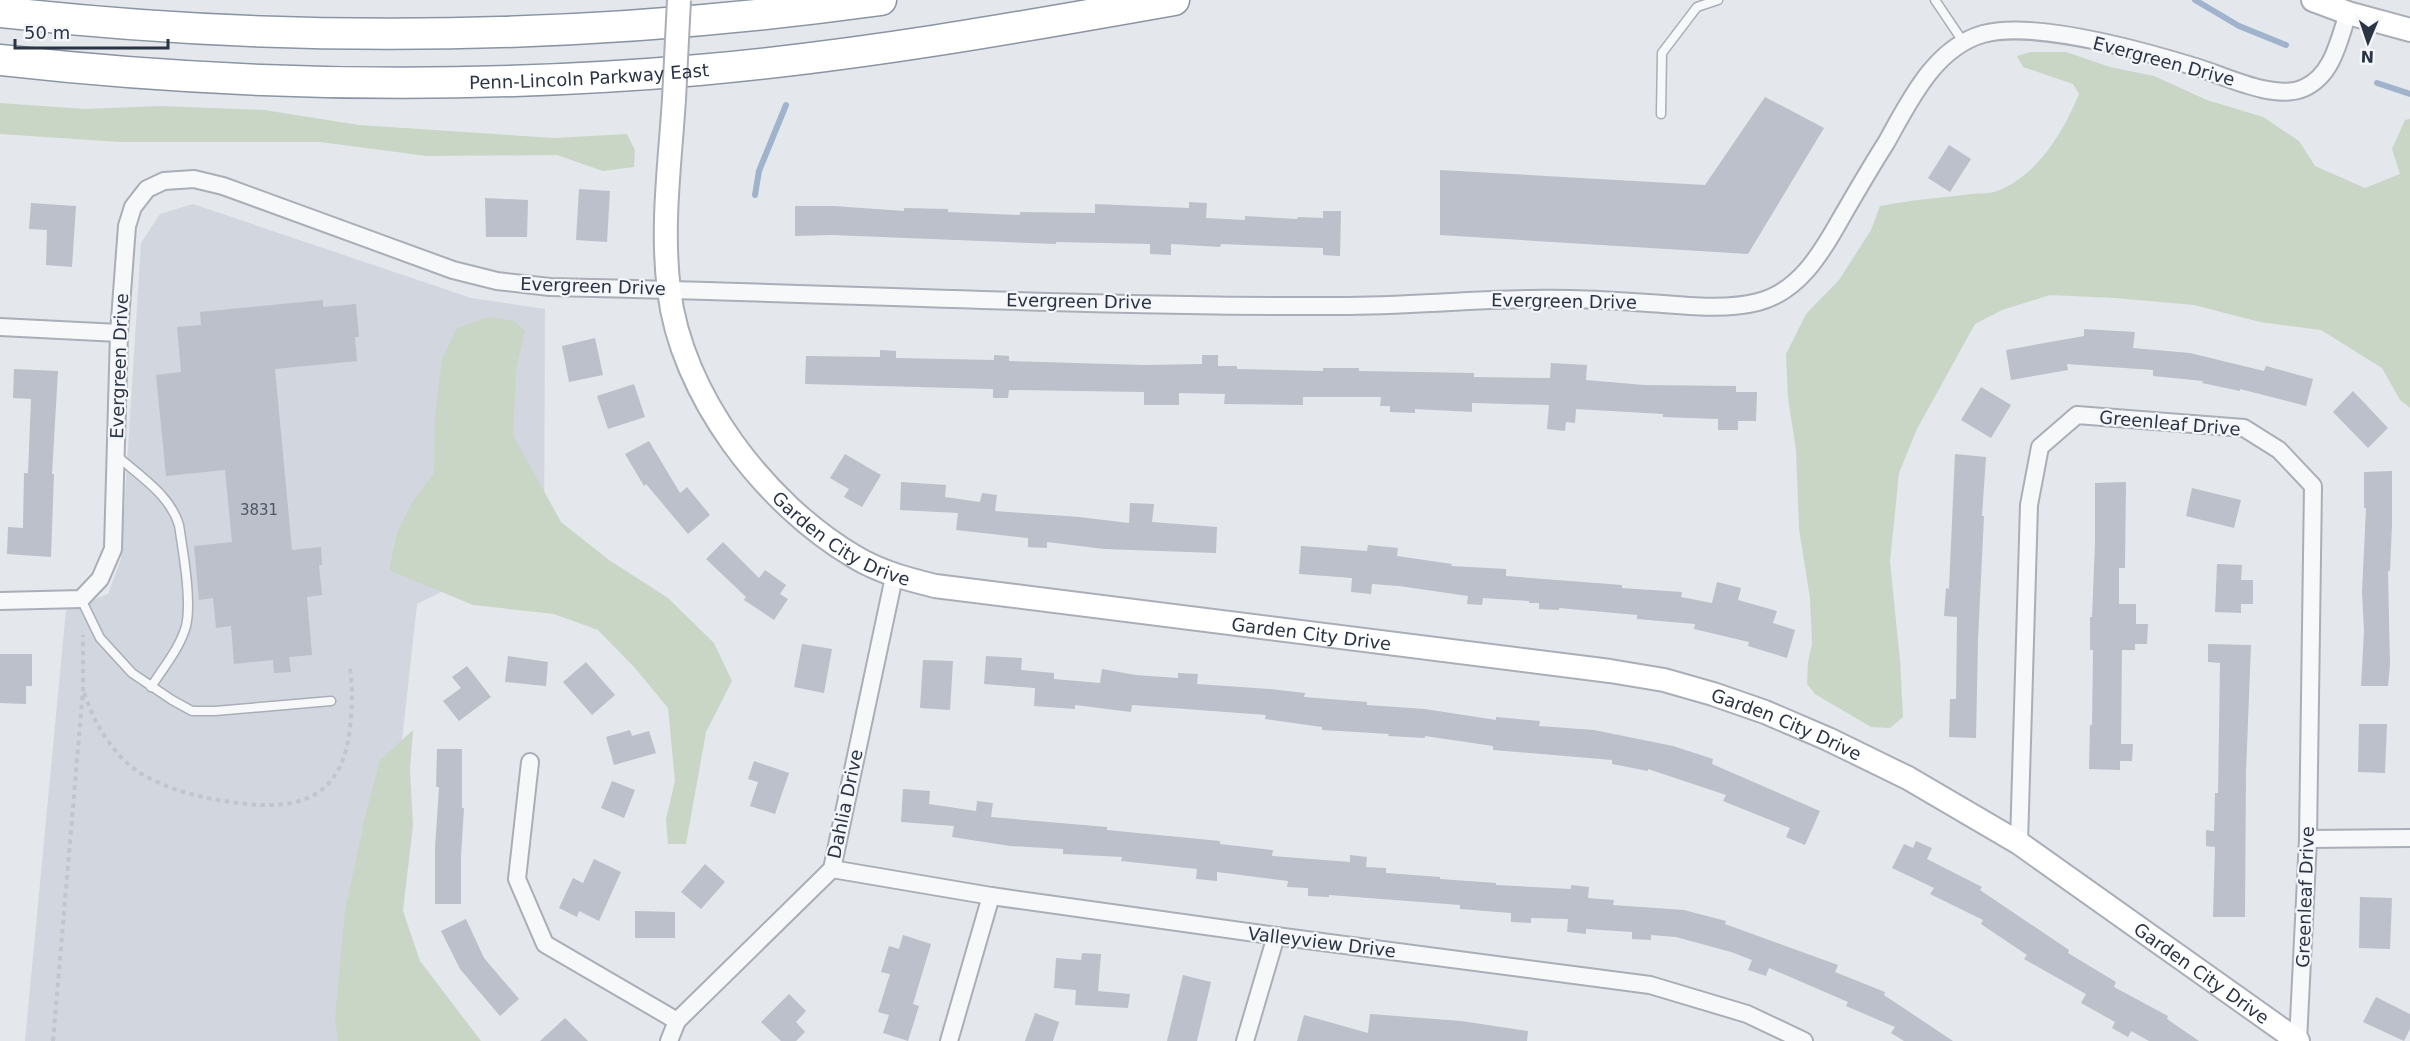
<svg xmlns="http://www.w3.org/2000/svg" width="2410" height="1041" font-family="'DejaVu Sans',sans-serif">
<rect width="100%" height="100%" fill="#e4e7ec"/>
<polygon fill="#d2d6de" points="193,204 471,298 545,309 544,541 417,604 369,1041 25,1041 66,610 108,594 121,559 141,243 160,214"/>
<g fill="#c9d6c5">
<path d="M2030,52H2066L2110,67L2154,76L2207,100L2263,117L2299,141L2315,166L2365,188L2400,174L2392,149L2405,120L2410,119V408L2400,400L2382,368L2321,330L2260,322L2194,305L2115,298L2050,295L2002,310L1975,324L1917,429L1899,473L1890,562L1900,660L1903,717L1890,728L1871,727L1815,694L1807,684L1808,662L1812,644L1810,598L1799,529L1796,450L1788,398L1786,354L1806,314L1839,280L1871,230L1880,206C1910,200 1940,198 1971,194C1978,193 1987,194 1994,192C2036,178 2063,133 2079,94L2073,84L2023,67L2017,56Z"/>
<polygon points="0,103 85,109 161,106 264,110 359,125 554,138 627,134 635,150 634,167 603,171 557,155 427,156 320,142 120,142 0,134"/>
<polygon points="489,317 514,321 525,331 516,370 513,435 561,522 609,560 668,598 714,643 732,681 706,732 686,844 668,844 666,819 675,781 668,708 635,668 598,630 554,614 473,605 389,570 397,533 411,504 434,473 435,416 442,359 457,328"/>
<polygon points="413,730 410,770 413,825 403,911 420,961 481,1041 338,1041 335,1018 345,911 365,817 380,760"/>
</g>
<g fill="none" stroke-linecap="round" stroke-linejoin="round">
<g stroke="#9fb4cc" stroke-width="6">
<polyline points="2195,0 2239,26 2286,45"/>
<polyline points="2377,83 2410,94"/>
<polyline points="755,195 759,171 786,105"/>
</g>
</g>
<g fill="#bbc0ca">
<polygon points="1765,97 1824,128 1748,254 1440,235 1440,170 1705,185"/>
<polygon points="1949,145 1971,159 1950,192 1928,178"/>
<polygon points="579,189 610,191 607,242 576,240"/>
<polygon points="485,198 528,200 527,237 486,237"/>
<polygon points="1189,202 1207,203 1206,218 1245,220 1245,216 1297,219 1298,217 1323,218 1323,211 1341,211 1340,256 1323,255 1323,248 1221,244 1220,247 1171,244 1171,255 1150,254 1150,244 1056,242 1056,244 832,235 795,236 795,206 833,206 904,211 904,208 948,209 948,212 1020,215 1020,212 1095,213 1095,204 1189,208"/>
<polygon points="31,203 76,206 72,267 46,265 47,230 29,229"/>
<polygon points="323,300 323,307 356,304 359,337 355,337 357,361 275,369 292,550 321,547 322,565 319,565 322,595 307,597 312,655 289,657 291,672 274,673 273,660 234,664 231,626 216,628 213,598 199,600 194,546 232,542 225,470 166,476 156,375 181,372 177,327 201,325 200,312"/>
<polygon points="2084,329 2135,332 2133,348 2190,353 2264,371 2266,366 2313,379 2306,406 2240,389 2240,391 2202,383 2203,381 2153,376 2153,370 2067,364 2068,370 2011,380 2006,350 2084,336"/>
<polygon points="595,338 603,375 569,382 562,346"/>
<polygon points="880,350 896,351 896,358 994,360 994,355 1009,356 1009,361 1145,365 1202,364 1202,355 1218,355 1218,366 1237,366 1237,369 1323,371 1323,368 1359,368 1359,371 1474,373 1474,377 1550,378 1551,363 1587,365 1586,380 1644,385 1736,386 1736,392 1757,392 1756,421 1738,421 1738,430 1718,430 1718,419 1663,417 1663,414 1576,409 1575,423 1566,422 1565,431 1547,429 1549,405 1472,403 1472,412 1415,409 1415,413 1390,412 1390,406 1380,406 1381,397 1303,397 1303,405 1224,404 1225,394 1179,393 1179,405 1144,405 1144,392 1009,390 1008,398 993,398 993,389 805,384 806,356 880,357"/>
<polygon points="14,369 58,371 52,474 54,474 51,557 7,554 8,527 23,528 24,473 28,473 31,399 13,398"/>
<polygon points="634,384 645,417 608,429 597,396"/>
<polygon points="1981,387 2011,405 1991,438 1961,420"/>
<polygon points="2353,391 2388,428 2368,448 2333,412"/>
<polygon points="649,441 680,493 687,487 710,515 688,534 646,484 644,486 625,454"/>
<polygon points="845,454 881,475 862,507 844,497 849,489 830,478"/>
<polygon points="1955,454 1986,457 1982,516 1984,516 1978,640 1976,738 1949,737 1950,699 1956,699 1957,617 1944,616 1946,588 1949,589"/>
<polygon points="2392,471 2392,524 2390,571 2388,571 2390,665 2388,686 2361,686 2364,631 2362,592 2366,508 2364,508 2364,472"/>
<polygon points="901,482 946,485 945,497 980,502 982,493 997,495 995,511 1079,517 1129,523 1130,503 1154,504 1152,522 1217,527 1216,553 1104,549 1047,542 1047,548 1028,547 1028,538 956,530 958,513 900,510"/>
<polygon points="2126,482 2125,568 2119,568 2119,604 2136,604 2136,624 2148,624 2147,644 2135,644 2135,650 2122,650 2121,744 2133,744 2132,761 2120,761 2120,770 2089,769 2090,725 2092,725 2093,650 2090,650 2090,617 2092,617 2095,543 2095,483"/>
<polygon points="2192,488 2241,500 2234,528 2186,516"/>
<polygon points="723,542 759,578 765,570 786,585 780,594 788,599 774,620 744,600 746,597 706,559"/>
<polygon points="1368,545 1398,548 1397,556 1452,564 1451,566 1506,569 1506,576 1622,585 1622,588 1682,592 1681,597 1712,603 1717,582 1741,588 1738,600 1777,611 1773,623 1795,630 1787,658 1748,646 1749,642 1694,629 1695,624 1637,619 1637,615 1559,608 1559,610 1539,609 1539,603 1529,603 1529,601 1483,598 1482,605 1467,604 1468,596 1399,586 1372,584 1371,594 1351,592 1352,578 1299,574 1301,546 1367,551"/>
<polygon points="2217,564 2242,565 2241,580 2253,580 2253,604 2241,604 2241,613 2215,612"/>
<polygon points="802,644 832,649 824,693 794,687"/>
<polygon points="2208,644 2251,645 2246,772 2245,917 2213,917 2215,847 2206,846 2206,830 2214,831 2215,793 2218,793 2220,663 2208,662"/>
<polygon points="0,654 32,654 32,686 26,686 26,704 0,703"/>
<polygon points="508,656 548,662 546,686 505,682"/>
<polygon points="986,656 1022,658 1021,670 1054,673 1054,679 1100,683 1102,669 1136,675 1178,678 1178,673 1198,674 1197,684 1269,689 1305,693 1304,697 1367,702 1367,705 1425,709 1496,720 1496,717 1540,721 1539,726 1594,730 1673,746 1713,759 1712,764 1820,811 1805,845 1786,837 1790,828 1723,801 1726,795 1648,769 1648,771 1612,764 1612,760 1493,750 1493,746 1425,736 1425,738 1388,736 1389,734 1322,730 1322,727 1265,719 1266,715 1132,705 1131,712 1075,705 1075,709 1034,706 1035,688 984,684"/>
<polygon points="923,660 953,661 950,710 920,708"/>
<polygon points="586,662 615,695 592,715 563,682"/>
<polygon points="467,666 491,697 459,721 443,701 461,688 452,677"/>
<polygon points="2359,724 2387,724 2385,773 2358,772"/>
<polygon points="630,730 632,736 649,731 656,753 614,765 606,737"/>
<polygon points="437,749 462,749 462,808 464,808 461,856 461,904 435,904 435,848 439,787 436,787"/>
<polygon points="754,761 789,773 775,814 750,806 758,782 748,779"/>
<polygon points="612,781 635,790 624,818 601,808"/>
<polygon points="903,789 930,791 929,804 976,811 977,801 993,803 991,817 1107,827 1107,830 1220,841 1220,844 1273,850 1272,856 1350,862 1350,855 1367,857 1366,867 1386,868 1386,873 1440,877 1440,879 1496,883 1496,885 1571,889 1571,885 1589,887 1588,898 1614,900 1613,905 1684,910 1726,921 1725,924 1838,965 1835,972 1885,992 1884,995 1953,1041 1904,1041 1891,1033 1895,1027 1846,1006 1848,1002 1769,968 1766,976 1748,970 1752,960 1731,952 1676,937 1651,935 1651,940 1632,939 1632,932 1586,929 1586,934 1567,932 1568,919 1531,918 1531,923 1511,922 1511,913 1460,909 1460,905 1329,895 1329,897 1308,896 1308,888 1287,887 1288,881 1217,872 1217,881 1196,879 1197,869 1121,861 1122,857 1063,854 1063,849 1010,846 952,837 954,826 901,822"/>
<polygon points="1916,841 1932,848 1927,859 1982,887 1980,890 2069,950 2068,953 2116,982 2114,987 2168,1016 2167,1019 2199,1041 2149,1041 2131,1031 2128,1037 2112,1028 2115,1022 2081,1003 2086,994 2024,959 2027,955 1981,924 1983,920 1930,894 1934,888 1892,868 1904,844 1913,848"/>
<polygon points="594,859 621,872 599,921 579,911 577,917 559,908 573,878 583,883"/>
<polygon points="705,864 725,882 701,909 681,892"/>
<polygon points="2360,897 2392,898 2390,949 2359,948"/>
<polygon points="635,911 675,912 675,938 635,938"/>
<polygon points="466,919 484,958 519,999 500,1016 460,969 441,931"/>
<polygon points="903,935 931,944 913,1004 919,1006 908,1041 883,1033 889,1015 878,1012 890,974 881,972 889,946 899,949"/>
<polygon points="1082,953 1101,954 1098,991 1130,994 1128,1008 1075,1005 1076,990 1054,988 1056,958 1081,960"/>
<polygon points="1183,975 1211,982 1197,1041 1167,1041"/>
<polygon points="789,994 806,1011 796,1022 805,1032 796,1041 781,1041 761,1022"/>
<polygon points="2376,997 2410,1014 2410,1029 2404,1041 2363,1022"/>
<polygon points="1035,1013 1059,1022 1053,1041 1025,1041"/>
<polygon points="1370,1014 1461,1021 1528,1031 1527,1041 1297,1041 1304,1015 1368,1033"/>
<polygon points="565,1018 588,1041 540,1041"/>
</g>
<g fill="none" stroke-linecap="round" stroke-linejoin="round">
<g stroke="#a9aeb7" stroke-width="11">
<g id="lane">
<polyline points="1935,0 1964,43"/>
<polyline points="1661,114 1662,53 1697,7 1718,0"/>
<path d="M117,456C140,476 170,495 179,525C183,552 192,601 186,626C180,648 163,668 151,687"/>
<polyline points="81,599 100,638 132,673 172,700 192,711 215,711 331,701"/>
</g>
</g>
<g stroke="#a9aeb7" stroke-width="20">
<g id="street">
<polyline points="0,327 119,333"/>
<path d="M0,601L81,599L100,579L113,549L119,333L127,226L133,207L147,189L164,181L194,179L223,186L453,270L497,281L550,287C813,292 1076,307 1339,306C1402,306 1465,300 1528,299C1569,298 1608,300 1648,303C1683,305 1723,311 1758,302C1798,292 1821,254 1840,220C1855,194 1870,168 1886,143C1909,102 1934,48 1983,34C2035,20 2147,52 2199,68C2227,77 2276,101 2304,88C2333,75 2339,40 2348,13"/>
<polyline points="530,762 517,879 545,944 677,1021"/>
<polyline points="2308,839 2410,838"/>
<polyline points="2019,843 2029,505 2040,447 2077,415 2244,428 2279,450 2313,486 2308,839 2298,1041"/>
<polyline points="832,869 991,896 1276,936 1650,985 1747,1014 1804,1041"/>
<polyline points="669,1041 677,1021 832,869 894,577"/>
<polyline points="949,1041 991,896"/>
<polyline points="1245,1041 1276,936"/>
</g>
</g>
<g stroke="#a9aeb7" stroke-width="26">
<g id="secondary">
<polyline points="2313,0 2348,13 2410,30"/>
<path id="s1" d="M674,99C670,162 661,227 669,290C681,395 765,504 855,557C880,572 907,579 935,586L1610,671L1664,680L1713,694L1765,712L1828,739L1908,778L2019,843L2298,1041"/>
</g>
</g>
<g stroke="#8b94a3" stroke-width="33">
<g id="highway">
<path d="M0,12C293,45 589,40 881,0"/>
<path id="s2" d="M0,60C231,86 467,90 699,70C858,56 1016,28 1174,0"/>
</g>
</g>
<g stroke="#c2c5cb" stroke-width="4" stroke-dasharray="4.5 4.5" stroke-linecap="butt">
<path d="M84,693C94,720 103,738 123,759C143,781 185,794 213,799C282,812 341,811 350,728C352,708 353,689 350,669"/>
<polyline points="53,1041 83,690 83,635"/>
</g>
<use href="#lane" stroke="#f7f8fa" stroke-width="8"/>
<use href="#street" stroke="#f7f8fa" stroke-width="16"/>
<use href="#secondary" stroke="#fff" stroke-width="22"/>
<use href="#highway" stroke="#fff" stroke-width="30"/>
<g stroke="#a9aeb7" stroke-width="26" stroke-linecap="butt">
<polyline id="secondary-bridge" points="674,99 679,0"/>
</g>
<use href="#secondary-bridge" stroke="#fff" stroke-width="22"/>
</g>
<g text-anchor="middle" dominant-baseline="central" stroke-width="4.5" stroke-linejoin="round" paint-order="stroke">
<g font-size="15" fill="#4f5766">
<text x="259" y="510">3831</text>
</g>
<g font-size="18" fill="#2b3445" stroke="#f4f6f9">
<text transform="translate(2164 61) rotate(15)">Evergreen Drive</text>
<text stroke="none"><textPath href="#s2" startOffset="590">Penn-Lincoln Parkway East</textPath></text>
<text transform="translate(593 286) rotate(2)">Evergreen Drive</text>
<text transform="translate(1079 301) rotate(1)">Evergreen Drive</text>
<text transform="translate(1564 301) rotate(1)">Evergreen Drive</text>
<text transform="translate(119 366) rotate(-88)">Evergreen Drive</text>
<text transform="translate(2170 423) rotate(5)">Greenleaf Drive</text>
<text stroke="none"><textPath href="#s1" startOffset="506">Garden City Drive</textPath></text>
<text stroke="none"><textPath href="#s1" startOffset="992">Garden City Drive</textPath></text>
<text stroke="none"><textPath href="#s1" startOffset="1478">Garden City Drive</textPath></text>
<text transform="translate(845 804) rotate(-78)">Dahlia Drive</text>
<text transform="translate(2305 897) rotate(-88)">Greenleaf Drive</text>
<text transform="translate(1322 942) rotate(7)">Valleyview Drive</text>
<text stroke="none"><textPath href="#s1" startOffset="1964">Garden City Drive</textPath></text>
</g>
</g>
<g transform="translate(2368 42) rotate(182)" stroke="#f4f6f9" stroke-width="4.5" paint-order="stroke">
<path d="M0-4.5L10 22L0 15L-10 22Z" fill="#2b3445"/>
<text y="-9" font-size="16" font-weight="bold" text-anchor="middle" fill="#2b3445">N</text>
</g>
<path d="M15 39v9h153v-9" fill="none" stroke="#2b3445" stroke-width="3"/>
<text x="24" y="39" font-size="18" fill="#2b3445" stroke="#f4f6f9" stroke-width="4.5" paint-order="stroke">50 m</text>
</svg>
